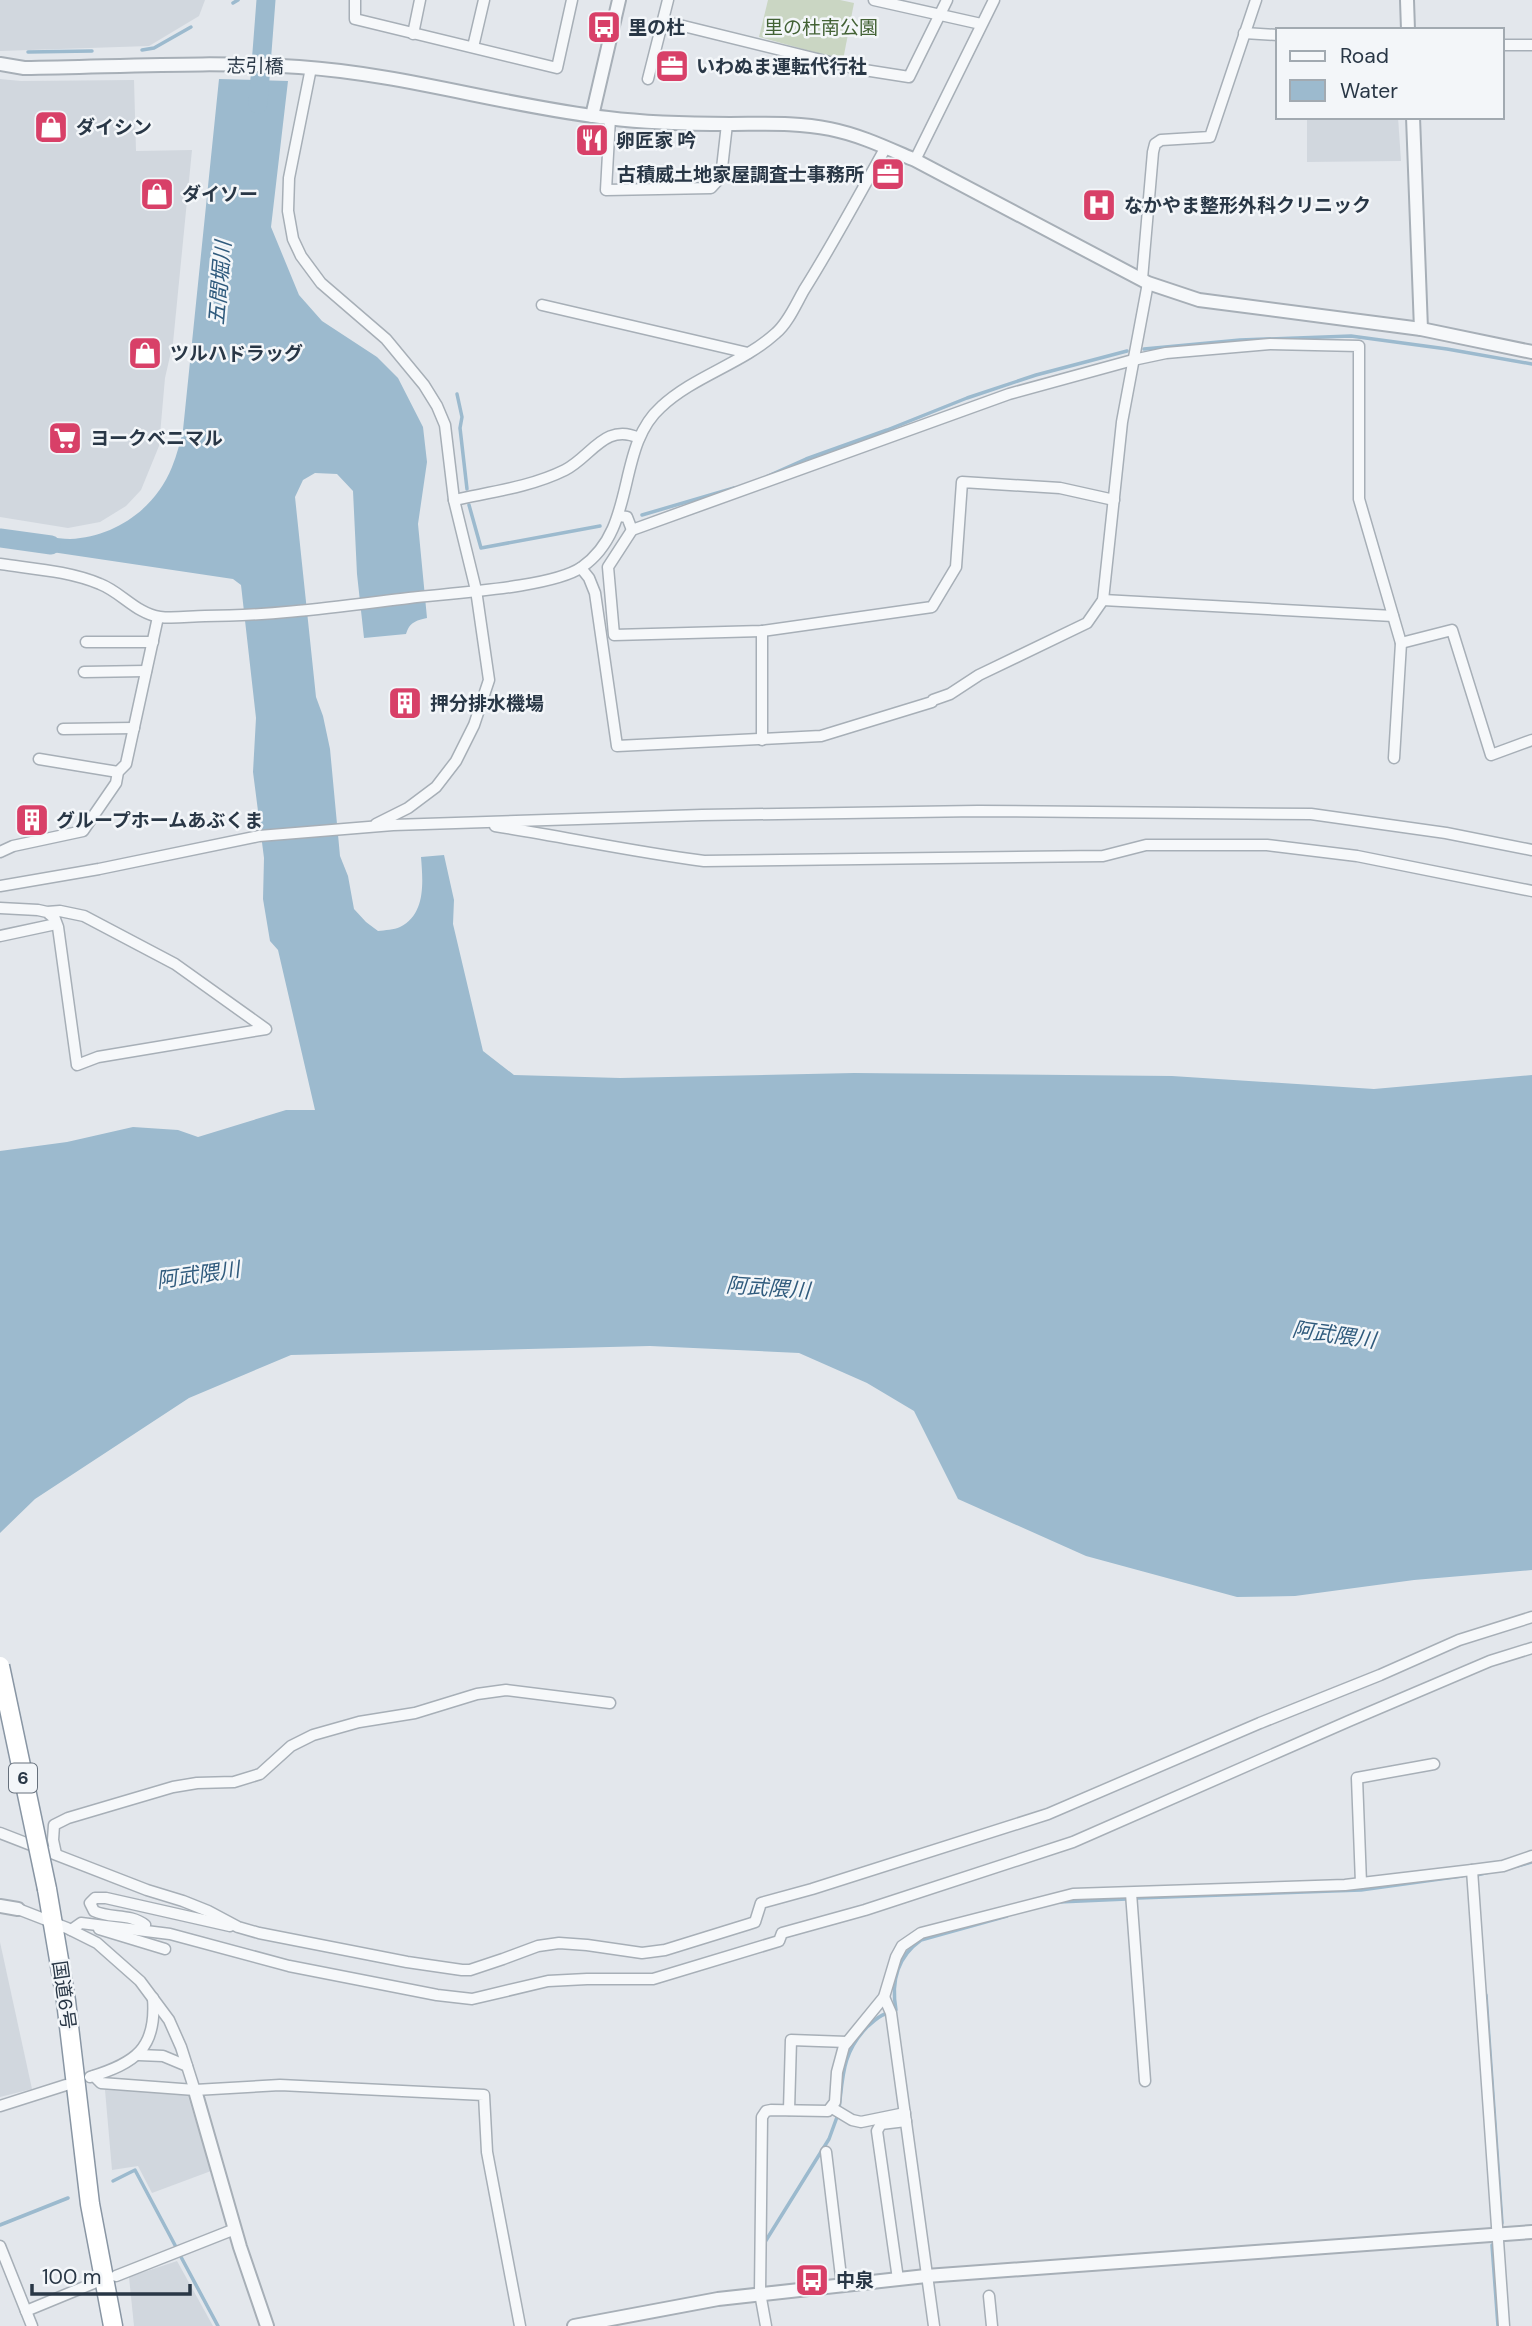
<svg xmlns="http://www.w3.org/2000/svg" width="1532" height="2326" font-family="'DM Sans','Noto Sans JP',sans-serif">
<rect width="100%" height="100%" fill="#e3e7ec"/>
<g fill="#d1d7de">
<polygon points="0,0 205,0 199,16 149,46 0,51"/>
<polygon points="0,79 21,81 134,80 136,151 192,150 173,343 165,378 159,446 141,490 126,506 100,522 68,528 0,517"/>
<polygon points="1307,117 1398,117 1401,161 1307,162"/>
<polygon points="0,1942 32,2089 0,2097"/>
<polygon points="105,2090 187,2093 211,2171 152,2193 138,2166 112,2170"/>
<polygon points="177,2261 213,2326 134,2326 129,2277"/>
</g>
<polygon fill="#cad6c3" points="768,0 840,0 854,3 843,60 759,37"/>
<path fill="#9cbace" d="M219,79L288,81L271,227L299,295L322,321L377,357L398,378L423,427L427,462L418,524L427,618C415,621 410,622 406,634L364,638L357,574L353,491L337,474L315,473L303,480L295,497L316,697L323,716L330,749L340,856L348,876L354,909L366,922L378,931C385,930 394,930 400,927C426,914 423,882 421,857L444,855L454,900L453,924L483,1051L514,1075L620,1078L854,1073L1172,1076L1374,1089L1532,1075V1570L1414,1580L1295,1596L1237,1597L1086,1556L958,1499L914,1411L867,1383L799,1353L650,1346L291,1355L189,1398L35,1499L0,1533V1151L67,1142L133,1127L178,1130L198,1137L286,1110H315L278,950L270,941L263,899L264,858L253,772L256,718L241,585L233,579L25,548L27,534C41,535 56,539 70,539C115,537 155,509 172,467C177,455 180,442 183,430Z"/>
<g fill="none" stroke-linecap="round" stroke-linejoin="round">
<g stroke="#9cbace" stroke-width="3.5">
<polyline points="233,3 238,0"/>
<polyline points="142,50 154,48 191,27"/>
<polyline points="28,52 92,51"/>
<polyline points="1144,349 1240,340 1351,336 1447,349 1532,364"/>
<polyline points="457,394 462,417 460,428 467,489"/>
<polyline points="768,476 806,459 887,430 967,398 1036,375 1127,351"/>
<polyline points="469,505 481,548 600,526"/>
<polyline points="642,515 734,488"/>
<polyline points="1517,1866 1532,1862"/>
<polyline points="1477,1879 1477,1875 1489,1872"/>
<polyline points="1138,1898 1361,1890 1462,1876"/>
<polyline points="1059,1902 1127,1899"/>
<polyline points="1486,1995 1502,2223"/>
<path d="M896,2010C891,1982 897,1957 921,1940L1007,1916"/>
<path d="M839,2109C843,2076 842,2053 867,2027C873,2022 877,2017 885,2014"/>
<polyline points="113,2181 135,2170 176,2247"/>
<polyline points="0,2225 68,2198"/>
<polyline points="765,2242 829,2139 837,2117"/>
<polyline points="1492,2245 1498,2326"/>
<polyline points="181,2257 218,2326"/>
</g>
<g stroke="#9cbace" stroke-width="19">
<polyline points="258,104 266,0"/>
<polyline points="0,538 51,545"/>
</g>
<g stroke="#a7afb7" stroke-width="13">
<g id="minor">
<polyline points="355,0 355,19 557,68 572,0"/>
<polyline points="874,0 981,24"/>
<polyline points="663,21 858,69 909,77 947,0"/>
<polyline points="1244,33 1278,35"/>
<polyline points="413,34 420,0"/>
<polyline points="1502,45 1532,45"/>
<polyline points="473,47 484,0"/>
<polyline points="311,68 289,178 288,211 293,239 301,256 321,283 386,339 424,385 437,406 445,425 454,500 476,590 489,680 474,725 456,761 436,787 408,808 376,824"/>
<polyline points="648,79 668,0"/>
<polyline points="610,118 606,190 711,188 721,177 727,124"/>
<polyline points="915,160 994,0"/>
<polyline points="1142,279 1153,152 1155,144 1161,140 1210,137 1256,0"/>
<polyline points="542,305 748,353"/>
<path d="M454,500C490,492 531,487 565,470C591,457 605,422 639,438"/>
<polyline points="619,516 627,517 632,530 1009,394 1133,360 1166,353 1270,344 1359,346 1359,499 1401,643 1394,758"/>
<polyline points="632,530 608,567 614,635 762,631 932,607 956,567 962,482 1060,488 1114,500"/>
<path d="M0,564C34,569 69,571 100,584C121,592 137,614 160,617C174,619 191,616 205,616C273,616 342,606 409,598C450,593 552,588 582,567C638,528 615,448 661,407C694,376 742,364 776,333C788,323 796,304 804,290C833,244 859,195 886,147"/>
<polyline points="581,568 589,578 595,593 617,746 821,736 932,702 933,700 950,694 979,675 1087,623 1103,600 1122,422 1148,283"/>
<polyline points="1103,600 1393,616"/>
<polyline points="762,631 762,740"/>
<polyline points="86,642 153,642"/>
<polyline points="1401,643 1452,630 1491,755 1532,740"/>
<polyline points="84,672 146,671"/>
<polyline points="63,729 134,728"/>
<polyline points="39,759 118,772"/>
<path d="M495,826C565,837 634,852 704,861L1103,856L1146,845H1267L1357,856L1532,891"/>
<polyline points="0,852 13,846 83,831 116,783 118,772 126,764 158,617"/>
<polyline points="0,886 99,869 259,836 393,825 702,815 978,811 1311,814 1446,833 1532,850"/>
<polyline points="0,908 38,910 47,912 60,911 84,916 175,964 266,1029 98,1057 77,1065 58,927 55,919 47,912"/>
<polyline points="0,936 56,924"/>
<polyline points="0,1833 147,1890 183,1901 208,1911 238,1927 259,1933 407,1962 462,1970 470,1970 503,1959 538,1946 559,1943 587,1945 642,1953 665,1950 749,1924 755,1922 761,1903 812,1889 1048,1814 1260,1723 1380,1675 1459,1640 1532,1617"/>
<polyline points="56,1854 53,1840 54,1825 68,1818 173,1787 197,1783 234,1782 260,1774 291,1746 313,1735 359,1722 415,1713 477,1694 506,1690 610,1703"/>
<polyline points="1472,1870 1504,2326"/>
<polyline points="1361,1883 1357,1778 1434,1764"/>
<polyline points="1131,1893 1145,2081"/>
<polyline points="18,1909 67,1928 97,1943 140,1981 169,2020 181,2047 196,2094"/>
<polyline points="99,1929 165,1949"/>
<path d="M143,1929L145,1925C130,1913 110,1919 94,1911L90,1903L95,1898H106L230,1926"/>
<polyline points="71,1930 81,1923 170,1934 289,1966 437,1995 472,1999 548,1981 587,1979 653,1979 779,1941 782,1933 865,1910 1073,1842 1349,1721 1490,1661 1532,1648"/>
<polyline points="884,1997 891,2013 934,2326"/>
<polyline points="139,2055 163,2056 187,2066"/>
<polyline points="94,2076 101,2083 195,2090 280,2085 484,2095 487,2152 520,2326"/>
<path d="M90,2077C135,2063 157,2049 153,1998"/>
<polyline points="0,2106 66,2085"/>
<polyline points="832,2108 852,2120 861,2122 905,2113"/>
<polyline points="789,2110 791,2040 847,2042"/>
<polyline points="826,2152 842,2285"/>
<polyline points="0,2246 32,2326"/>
<polyline points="116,2276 235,2229"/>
<polyline points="898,2279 877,2131 881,2124 906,2121"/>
<polyline points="989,2296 992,2326"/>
<polyline points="26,2311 94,2283"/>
<polyline points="766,2326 760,2293 762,2117 766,2111 771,2110 828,2111 835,2102 837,2072 844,2046 884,1997 896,1957 902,1946 921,1933 1073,1894 1345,1885 1472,1870 1503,1866 1532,1856"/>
</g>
</g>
<g stroke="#a7afb7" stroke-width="16">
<g id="tertiary">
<polyline points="1407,0 1408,30"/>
<path d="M0,64L24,68C115,67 208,61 299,67C404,74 504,106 608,118C648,123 690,124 730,124C764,124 797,122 830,129C860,135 887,148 915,160L1148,283L1199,300L1421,329L1532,352"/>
<polyline points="592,116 619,0"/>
<polyline points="1413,117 1421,329"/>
<polyline points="0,1906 18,1909"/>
<polyline points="196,2094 240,2247 267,2326"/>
<polyline points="574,2326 718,2299 926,2276 1532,2232"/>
</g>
</g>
<g stroke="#8996a4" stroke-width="21">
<polyline id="trunk" points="47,1889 66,2001 90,2204 113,2326"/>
</g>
<use href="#minor" stroke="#f6f8fa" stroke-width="10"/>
<use href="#tertiary" stroke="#f6f8fa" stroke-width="12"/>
<use href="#trunk" stroke="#fff" stroke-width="18"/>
<g stroke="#8996a4" stroke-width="21" stroke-linecap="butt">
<polyline id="trunk-bridge" points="0,1666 47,1889"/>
</g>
<use href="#trunk-bridge" stroke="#fff" stroke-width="18"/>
</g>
<defs>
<g id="bus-square" transform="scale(1.75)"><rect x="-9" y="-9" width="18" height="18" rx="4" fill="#d84068" stroke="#f3f6f9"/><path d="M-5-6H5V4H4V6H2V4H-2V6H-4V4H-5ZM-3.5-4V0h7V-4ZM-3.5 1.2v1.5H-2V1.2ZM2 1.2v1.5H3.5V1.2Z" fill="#fff"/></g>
<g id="office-square" transform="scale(1.75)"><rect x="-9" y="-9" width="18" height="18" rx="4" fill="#d84068" stroke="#f3f6f9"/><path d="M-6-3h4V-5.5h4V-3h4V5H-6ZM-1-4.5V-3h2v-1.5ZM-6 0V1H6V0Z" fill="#fff"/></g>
<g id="shop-square" transform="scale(1.75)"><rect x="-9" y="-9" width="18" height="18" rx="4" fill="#d84068" stroke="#f3f6f9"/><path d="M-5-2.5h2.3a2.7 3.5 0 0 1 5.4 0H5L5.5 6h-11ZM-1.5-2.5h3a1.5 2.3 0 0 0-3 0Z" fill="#fff"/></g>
<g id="restaurant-square" transform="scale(1.75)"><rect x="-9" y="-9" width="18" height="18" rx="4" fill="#d84068" stroke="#f3f6f9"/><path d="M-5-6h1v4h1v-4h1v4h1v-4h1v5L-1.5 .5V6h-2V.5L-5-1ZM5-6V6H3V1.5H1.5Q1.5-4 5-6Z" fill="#fff"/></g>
<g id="hospital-square" transform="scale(1.75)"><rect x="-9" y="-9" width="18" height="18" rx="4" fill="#d84068" stroke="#f3f6f9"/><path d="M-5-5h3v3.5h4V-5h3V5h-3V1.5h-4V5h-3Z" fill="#fff"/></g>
<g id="supermarket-square" transform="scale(1.75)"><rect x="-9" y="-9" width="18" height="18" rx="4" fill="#d84068" stroke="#f3f6f9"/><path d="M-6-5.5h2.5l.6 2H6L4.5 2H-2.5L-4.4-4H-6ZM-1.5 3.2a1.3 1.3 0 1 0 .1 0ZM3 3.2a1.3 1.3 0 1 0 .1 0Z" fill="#fff"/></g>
<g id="building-square" transform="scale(1.75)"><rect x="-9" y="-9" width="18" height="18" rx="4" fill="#d84068" stroke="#f3f6f9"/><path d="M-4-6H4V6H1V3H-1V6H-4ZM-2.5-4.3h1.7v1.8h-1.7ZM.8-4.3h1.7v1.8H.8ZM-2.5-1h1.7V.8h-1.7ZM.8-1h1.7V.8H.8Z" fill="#fff"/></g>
</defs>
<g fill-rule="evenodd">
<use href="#bus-square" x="604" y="27"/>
<use href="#office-square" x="672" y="66"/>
<use href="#shop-square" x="51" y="127"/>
<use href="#restaurant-square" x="592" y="140"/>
<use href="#office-square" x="888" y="174"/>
<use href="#shop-square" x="157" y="194"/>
<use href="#hospital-square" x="1099" y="205"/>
<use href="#shop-square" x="145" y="353"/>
<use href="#supermarket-square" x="65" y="438"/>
<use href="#building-square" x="405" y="703"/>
<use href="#building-square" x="32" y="820"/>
<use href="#bus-square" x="812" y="2280"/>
</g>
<g text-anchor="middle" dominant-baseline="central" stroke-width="5" stroke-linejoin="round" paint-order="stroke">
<rect fill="#f3f6f9" stroke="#66707c" stroke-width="2" x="9" y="1763.5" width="28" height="29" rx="5"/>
<g font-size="18" font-weight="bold" fill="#293746">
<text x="23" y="1778">6</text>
</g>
<g font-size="19" font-weight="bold" fill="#293746" stroke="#f3f6f9" text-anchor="start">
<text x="628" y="27">里の杜</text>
<text x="696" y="66">いわぬま運転代行社</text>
<text x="76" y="127">ダイシン</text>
<text x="616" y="140">卵匠家 吟</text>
<text x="864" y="174" text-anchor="end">古積威土地家屋調査士事務所</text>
<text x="182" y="194">ダイソー</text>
<text x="1124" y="205">なかやま整形外科クリニック</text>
<text x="170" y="353">ツルハドラッグ</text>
<text x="90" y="438">ヨークベニマル</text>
<text x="430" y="703">押分排水機場</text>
<text x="56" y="820">グループホームあぶくま</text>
<text x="836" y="2280">中泉</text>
</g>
<g font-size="19" fill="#436235" stroke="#f3f6f9">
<text x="821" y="27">里の杜南公園</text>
</g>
<g font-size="19" fill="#293746" stroke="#f3f6f9">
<text transform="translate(255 66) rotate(1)">志引橋</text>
<text transform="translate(64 1995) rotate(82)">国道6号</text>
</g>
<g font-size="21" font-style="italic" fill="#305b7d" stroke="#f3f6f9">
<text transform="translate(220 283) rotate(-85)">五間堀川</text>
<text transform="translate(198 1275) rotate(-8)">阿武隈川</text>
<text transform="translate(768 1288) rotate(4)">阿武隈川</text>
<text transform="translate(1334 1335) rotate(8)">阿武隈川</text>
</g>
</g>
<rect x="1276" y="28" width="228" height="91" fill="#f3f6f9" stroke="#a2aab1" stroke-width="2"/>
<rect x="1290" y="51" width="35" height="10" fill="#f6f8fa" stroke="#a2aab1" stroke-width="2"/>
<text x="1340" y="63" font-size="21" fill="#293746">Road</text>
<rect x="1290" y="80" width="35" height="21" fill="#9cbace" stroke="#a2aab1" stroke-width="2"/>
<text x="1340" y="98" font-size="21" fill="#293746">Water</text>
<path d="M32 2284v10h158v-10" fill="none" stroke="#293746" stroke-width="3.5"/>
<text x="42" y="2284" font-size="21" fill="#293746" stroke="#f3f6f9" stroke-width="5" paint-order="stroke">100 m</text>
</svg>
